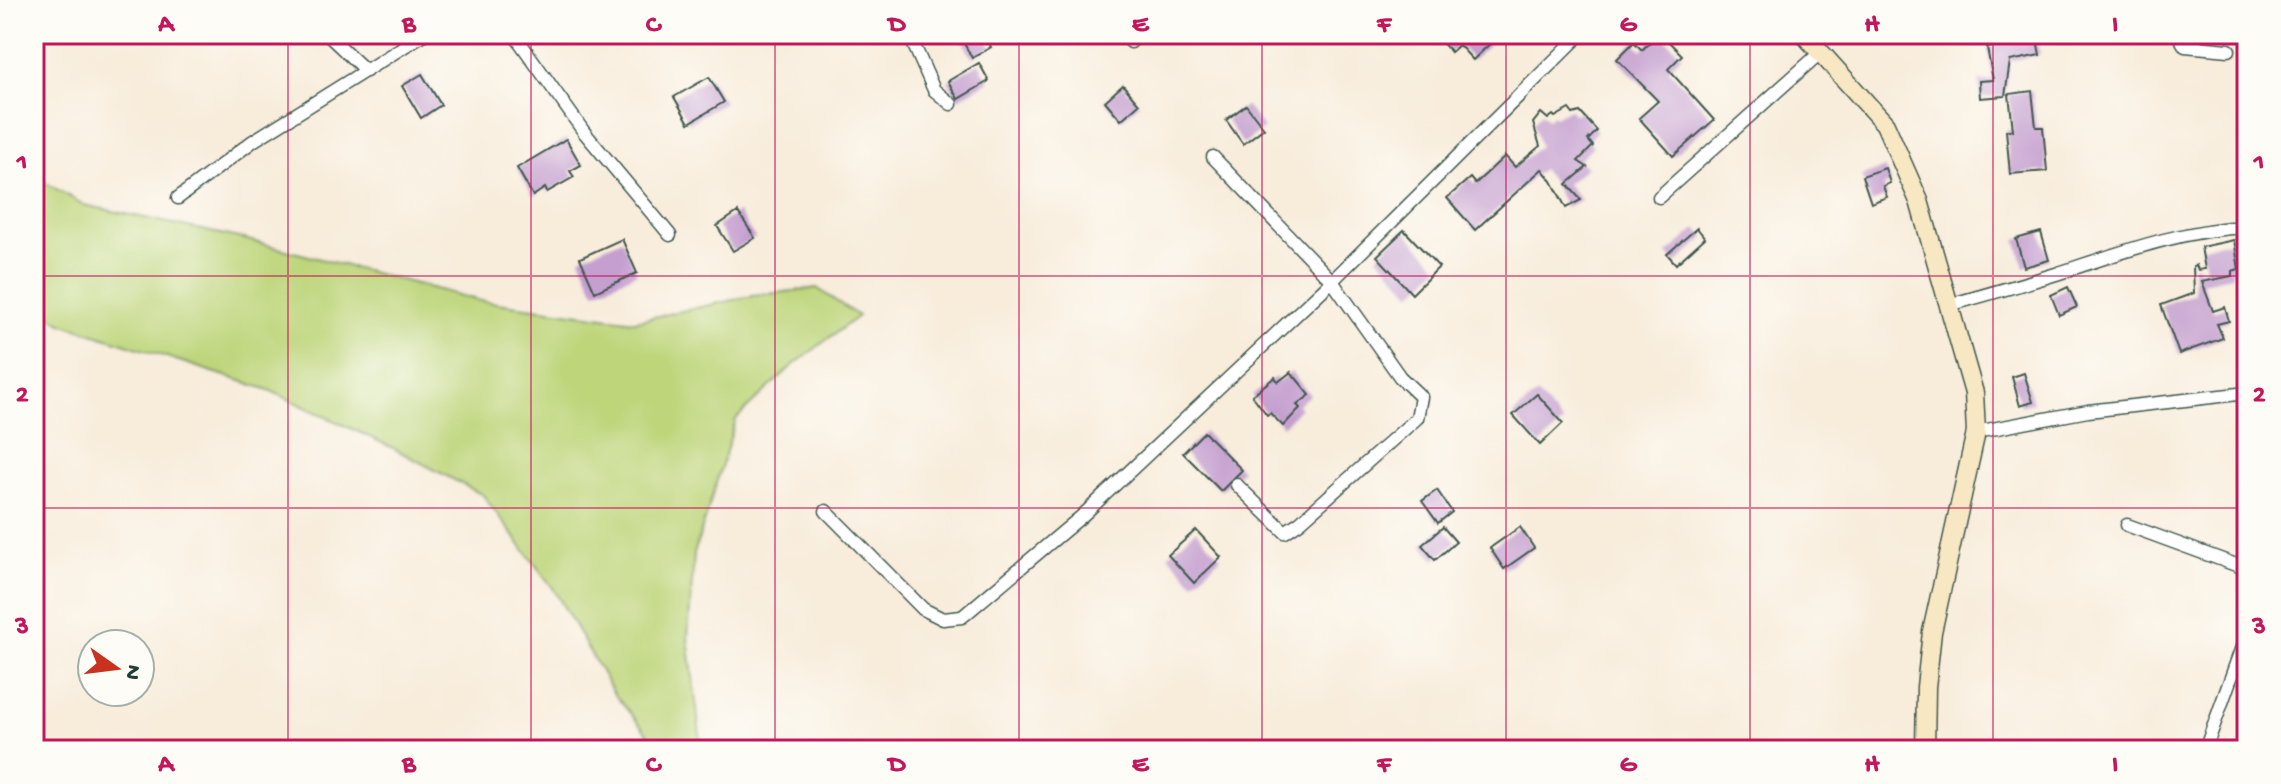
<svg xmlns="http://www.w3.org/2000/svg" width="2281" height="784" font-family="'Gochi Hand',sans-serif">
<rect width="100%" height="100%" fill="#fdfcf7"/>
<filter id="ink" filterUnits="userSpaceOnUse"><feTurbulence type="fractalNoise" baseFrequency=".0125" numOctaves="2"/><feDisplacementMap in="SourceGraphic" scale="16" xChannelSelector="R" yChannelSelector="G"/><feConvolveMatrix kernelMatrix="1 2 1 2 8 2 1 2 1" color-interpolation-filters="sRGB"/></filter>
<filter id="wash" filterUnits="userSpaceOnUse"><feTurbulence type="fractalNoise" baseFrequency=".006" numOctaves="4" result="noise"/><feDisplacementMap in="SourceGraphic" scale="32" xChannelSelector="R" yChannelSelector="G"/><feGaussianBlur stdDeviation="1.8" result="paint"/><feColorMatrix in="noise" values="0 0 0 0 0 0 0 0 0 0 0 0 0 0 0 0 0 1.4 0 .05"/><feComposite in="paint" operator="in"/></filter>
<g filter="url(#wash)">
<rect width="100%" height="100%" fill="#f8ecda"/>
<polygon fill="#bed57a" stroke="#6e8957" stroke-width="2" points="34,176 84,205 244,239 481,301 635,321 752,296 817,288 858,316 792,366 736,419 694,554 688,637 701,743 693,750 661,750 614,694 553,588 483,495 393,448 269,390 64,324 34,308"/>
<g id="blocks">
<g fill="#c49fcf">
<polygon points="959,34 984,34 991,47 972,58"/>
<polygon points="1434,34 1500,34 1473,60 1459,45 1451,52"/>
<polygon points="1658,34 1661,34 1682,55 1668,69 1714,120 1673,156 1639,118 1658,101 1617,59 1634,42 1642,50"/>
<polygon points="1994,34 2036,34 2040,55 2010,61 2005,96 1980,98 1979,81 1993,80 1987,48 1996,46"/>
<polygon points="979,63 989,81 958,99 948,81"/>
<polygon points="422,74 441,105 421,118 402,86"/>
<polygon points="709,77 724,102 689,123 674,97"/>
<polygon points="1123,85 1139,104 1121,120 1105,101"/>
<polygon points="2032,91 2036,127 2043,127 2047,171 2010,174 2006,130 2013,130 2009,94"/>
<polygon points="1246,105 1264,128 1243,144 1226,120"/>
<polygon points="1569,109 1573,114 1580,112 1597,131 1588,140 1593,146 1578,161 1587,167 1567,184 1581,200 1566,208 1552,181 1542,169 1475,230 1447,198 1470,178 1475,184 1505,156 1515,167 1540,146 1533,123 1541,113 1548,119 1553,115 1555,117"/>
<polygon points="566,139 581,165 570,171 574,177 547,192 545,188 533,196 517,168"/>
<polygon points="1885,168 1890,183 1883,186 1887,197 1871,203 1862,176"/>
<polygon points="738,212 755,238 733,251 717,226"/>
<polygon points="1697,228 1705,238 1676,264 1667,254"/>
<polygon points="1404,230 1439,267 1412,294 1377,256"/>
<polygon points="2041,232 2049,260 2024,267 2016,239"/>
<polygon points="622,239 637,273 595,292 580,258"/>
<polygon points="2234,240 2239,269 2232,271 2232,276 2202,282 2213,311 2225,307 2229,321 2217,324 2223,338 2179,354 2161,305 2194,293 2193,266 2196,265 2198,270 2205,269 2201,247"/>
<polygon points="2068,287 2077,307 2059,315 2051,295"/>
<polygon points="1291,372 1310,395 1297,405 1300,408 1283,426 1270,413 1267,415 1252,395 1275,377 1278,382"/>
<polygon points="2024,373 2033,402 2020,406 2012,377"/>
<polygon points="1537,394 1563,423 1540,445 1513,415"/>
<polygon points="1204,432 1242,470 1221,491 1183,453"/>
<polygon points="1437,490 1452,512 1438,523 1422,501"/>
<polygon points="1443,527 1456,542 1435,560 1422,545"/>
<polygon points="1520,527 1534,548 1504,569 1490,548"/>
<polygon points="1196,530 1221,557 1194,583 1168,555"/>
</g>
</g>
</g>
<g filter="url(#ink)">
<use href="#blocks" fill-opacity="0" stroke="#40574d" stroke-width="2"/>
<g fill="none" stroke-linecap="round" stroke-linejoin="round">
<g stroke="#40574d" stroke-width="15">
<g id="street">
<polyline points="327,34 366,71"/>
<polyline points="514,34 584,132 670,235"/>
<polyline points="909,34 934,90 951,104"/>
<polyline points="1123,34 1131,42"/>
<polyline points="2178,34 2185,46 2229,50"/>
<polyline points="1213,157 1332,281 1400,377 1421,397 1417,418 1300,522 1285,532 1237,485"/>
<polyline points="1659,197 1821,52"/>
<polyline points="178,198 253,141 424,34"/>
<path d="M1949,305C1985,295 2020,285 2056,274C2117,254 2182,229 2247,227"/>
<polyline points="1976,432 2088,411 2247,393"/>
<polyline points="826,511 923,609 943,619 962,617 1082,516 1332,281 1581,34"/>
<polyline points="2127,525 2247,569"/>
<polyline points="2205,750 2247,633"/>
</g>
</g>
<g stroke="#40574d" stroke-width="21">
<polyline id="secondary" points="1804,34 1885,124 1919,201 1974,393 1976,432 1932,632 1926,687 1925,750"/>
</g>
<use href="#street" stroke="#fff" stroke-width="12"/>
<use href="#secondary" stroke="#f8e7c3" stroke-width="18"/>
</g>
</g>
<path fill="none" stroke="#c2185b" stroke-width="2" stroke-opacity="0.55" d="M288,34V750M531,34V750M775,34V750M1019,34V750M1262,34V750M1506,34V750M1750,34V750M1993,34V750M34,276H2247M34,508H2247"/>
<rect width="2281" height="784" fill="none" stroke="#fdfcf7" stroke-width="88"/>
<g transform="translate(116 668) rotate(104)"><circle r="38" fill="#fdfcf7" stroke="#a4b0a9" stroke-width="2"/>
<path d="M0-6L14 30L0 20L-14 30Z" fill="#c8321e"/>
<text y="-12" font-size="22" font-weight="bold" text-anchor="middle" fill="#1f3d34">N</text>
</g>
<rect x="44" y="44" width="2193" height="696" fill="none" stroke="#c2185b" stroke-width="3"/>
<g font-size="26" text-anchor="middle" font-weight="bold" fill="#c2185b">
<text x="166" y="31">A</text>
<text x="409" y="31">B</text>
<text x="653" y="31">C</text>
<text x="897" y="31">D</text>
<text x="1140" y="31">E</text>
<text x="1384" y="31">F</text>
<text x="1628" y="31">G</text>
<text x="1872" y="31">H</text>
<text x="2115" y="31">I</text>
<text x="22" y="169">1</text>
<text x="2259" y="169">1</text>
<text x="22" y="401">2</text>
<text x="2259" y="401">2</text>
<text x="22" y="633">3</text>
<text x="2259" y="633">3</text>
<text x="166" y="771">A</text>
<text x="409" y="771">B</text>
<text x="653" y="771">C</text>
<text x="897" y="771">D</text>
<text x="1140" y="771">E</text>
<text x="1384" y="771">F</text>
<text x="1628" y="771">G</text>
<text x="1872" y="771">H</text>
<text x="2115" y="771">I</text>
</g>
</svg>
